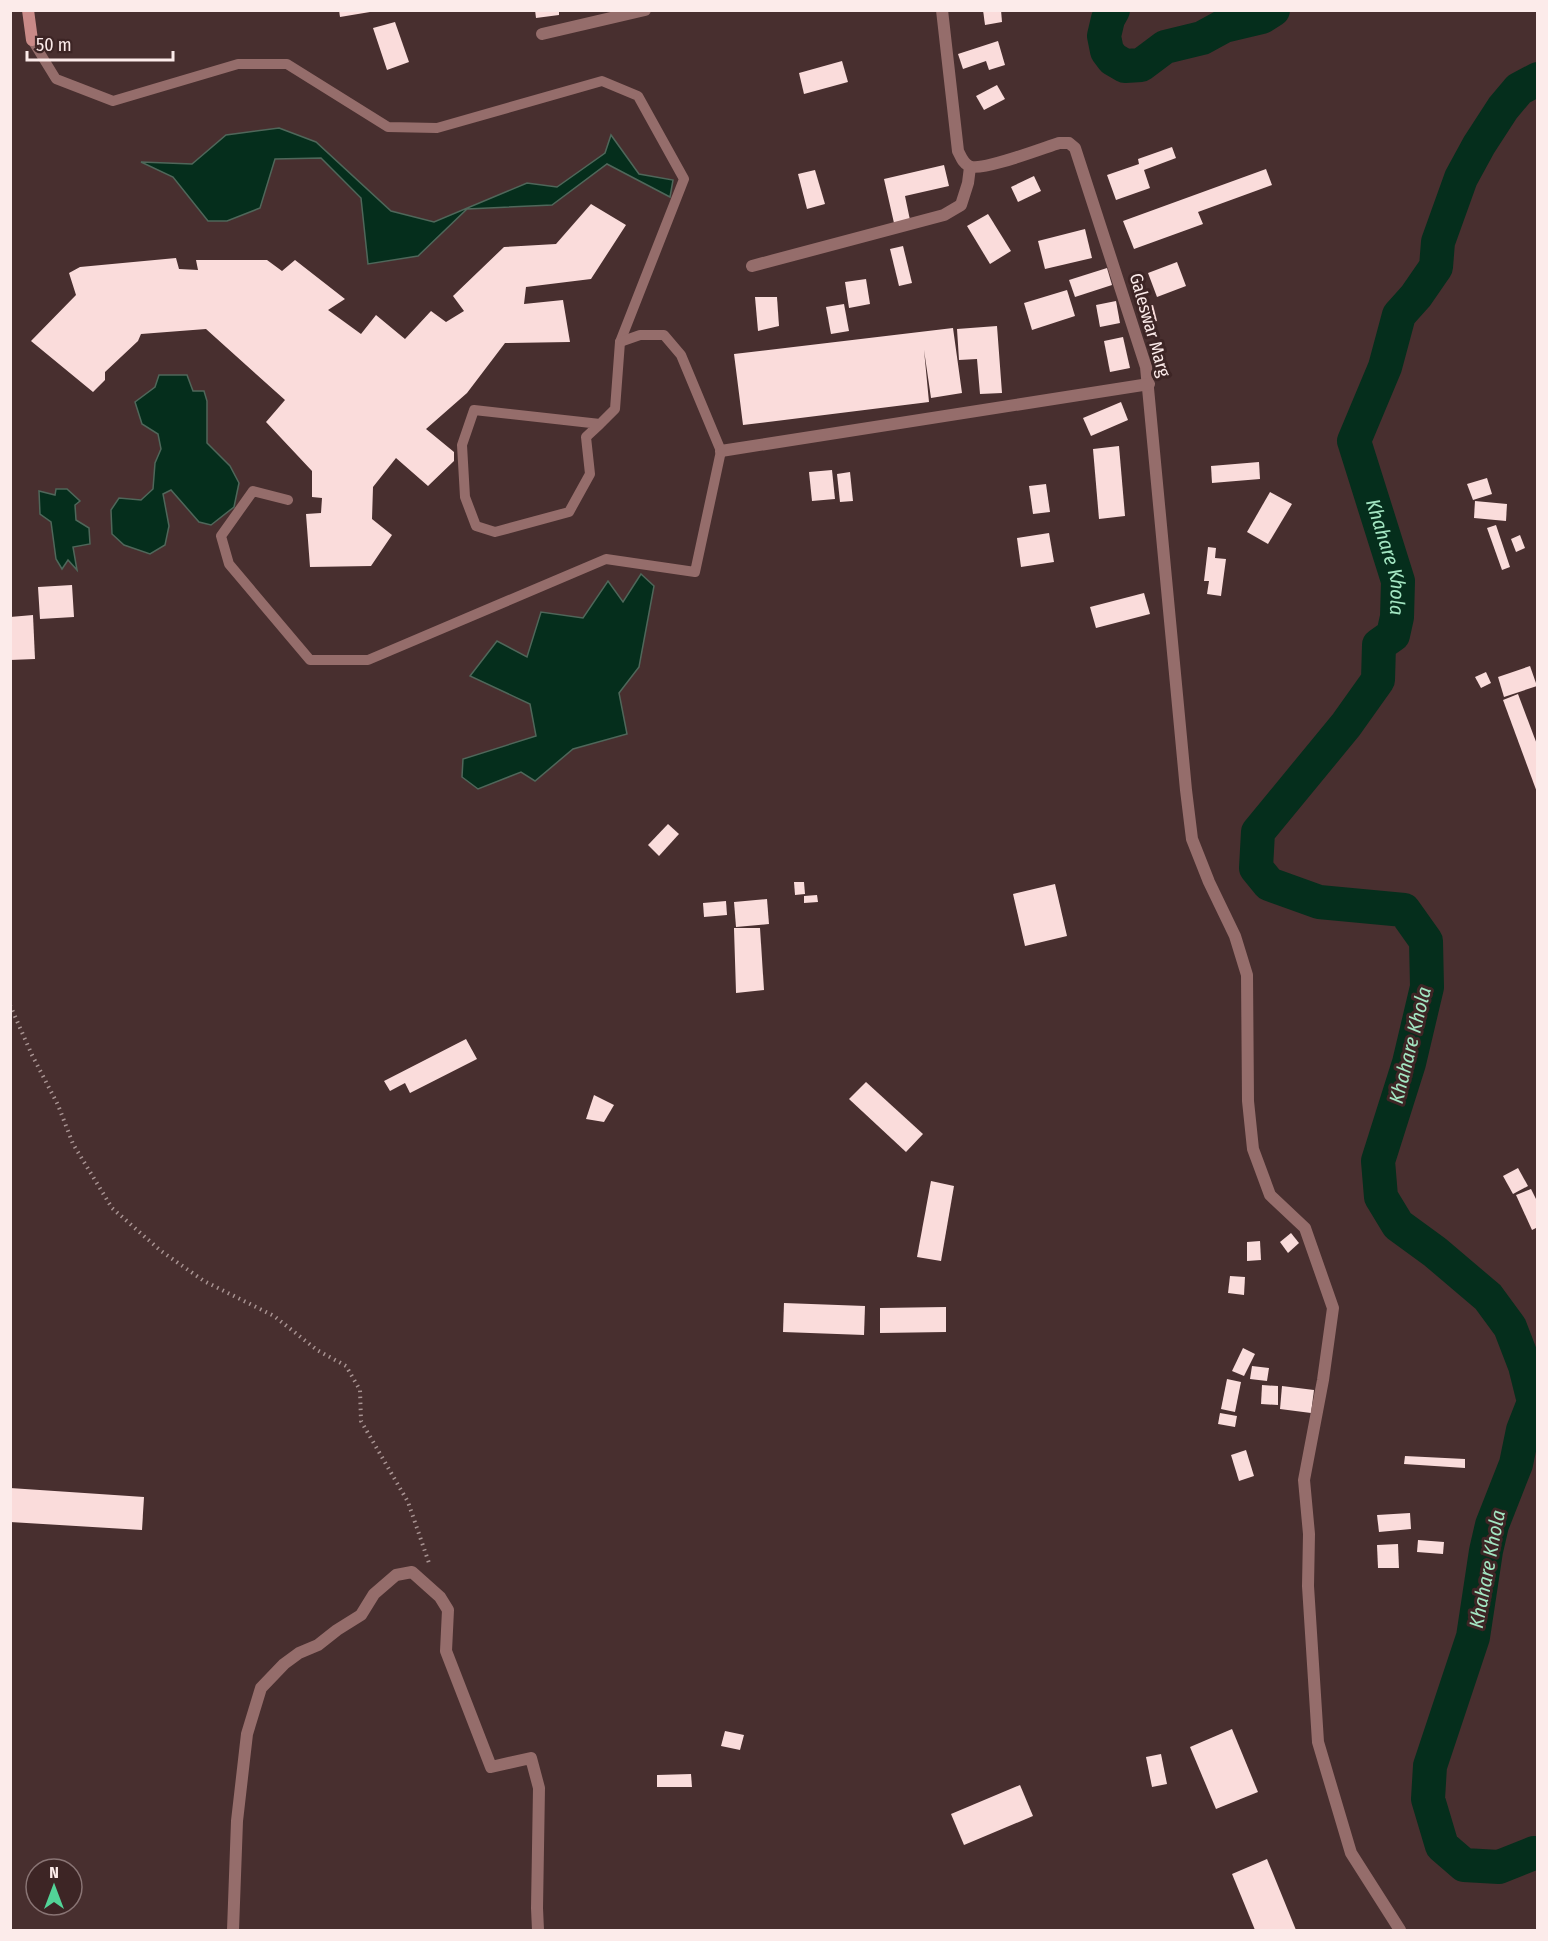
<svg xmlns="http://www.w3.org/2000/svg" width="1548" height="1941" font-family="'Fira Sans Condensed',sans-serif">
<rect width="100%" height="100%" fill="#482f2f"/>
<g fill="#052e1c" stroke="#4f675a" stroke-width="1.5">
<polygon points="279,128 316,142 391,211 434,222 527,183 557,187 605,153 611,135 639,174 673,180 670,197 607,164 552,205 467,209 418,256 368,264 361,198 321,158 275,159 260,208 227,221 208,221 173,177 141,162 192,164 226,135"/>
<polygon points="159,375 187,375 193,391 204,391 207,401 207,443 230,466 239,483 234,507 211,525 199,522 171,490 163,494 169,526 165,545 150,554 124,545 112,534 111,510 119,498 141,500 153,489 155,463 161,449 158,434 142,424 135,402 155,387"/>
<polygon points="56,489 67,489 80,501 75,505 76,520 89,528 90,544 73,547 77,570 68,560 62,569 56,559 51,522 40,514 39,491 55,495"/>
<polygon points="641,574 654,586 639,667 619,693 627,734 573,749 535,781 521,772 478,789 462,777 463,759 536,736 530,704 470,676 497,641 527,657 541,612 583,618 608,581 623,602"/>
</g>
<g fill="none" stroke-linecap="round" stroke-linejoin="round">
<g stroke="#052e1c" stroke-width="34">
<polyline points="1113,10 1108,19 1104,36 1107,51 1113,59 1125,66 1141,65 1165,47 1202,38 1224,26 1262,17 1273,10"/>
<path id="s1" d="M1538,79L1519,89L1503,108L1479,145L1461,178L1438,242L1436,267L1416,296L1399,315L1385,367L1354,441L1398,581L1397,617L1393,635L1379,645L1378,680L1346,725L1258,832L1256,868L1269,884L1319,902L1404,910L1426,941L1427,987L1409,1063L1378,1161L1381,1197L1398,1225L1435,1252L1488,1297L1510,1327L1525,1366L1534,1402L1523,1430L1516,1464L1492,1525L1486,1551L1473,1637L1430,1766L1428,1799L1442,1846L1464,1865L1499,1867L1534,1853H1538"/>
</g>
</g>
<g fill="#fadcdb">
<polygon points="339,10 370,10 370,12 340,17"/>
<polygon points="535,10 559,10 559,15 536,18"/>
<polygon points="983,10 1001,10 1002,22 985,25"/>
<polygon points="395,22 409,62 387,70 373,28"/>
<polygon points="998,41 1005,65 989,70 986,61 963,69 958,54"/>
<polygon points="842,61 848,82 804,94 799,73"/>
<polygon points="997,85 1005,99 984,110 976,96"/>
<polygon points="1172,147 1176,158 1144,170 1150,188 1116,200 1107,175 1139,164 1138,159"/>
<polygon points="944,165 949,186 905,196 910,220 894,223 884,179"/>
<polygon points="1266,169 1272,185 1198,212 1203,224 1134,249 1123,221"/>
<polygon points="815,170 825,204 807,209 798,174"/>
<polygon points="1034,176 1041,191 1018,202 1011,187"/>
<polygon points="591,204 626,225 591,279 526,287 524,304 563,300 570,342 505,343 467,393 426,429 454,452 454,461 428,486 396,458 373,487 372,519 392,535 371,566 310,567 306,514 321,513 322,498 312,497 312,471 266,422 285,400 206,329 141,334 138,341 105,372 105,380 93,392 31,341 76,295 69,273 80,267 176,258 179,269 198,270 196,260 267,260 282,271 295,260 345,299 328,310 361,334 376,315 405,339 431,311 446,322 464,311 453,296 504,247 556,244"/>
<polygon points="988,214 1011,251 990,264 967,226"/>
<polygon points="1085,229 1092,258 1045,269 1038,241"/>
<polygon points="903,246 912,283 899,286 890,249"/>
<polygon points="1177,262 1186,286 1157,297 1148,273"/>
<polygon points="1107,268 1112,285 1075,297 1069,280"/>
<polygon points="866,279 870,304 849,308 845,282"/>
<polygon points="1067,290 1075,316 1032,330 1024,303"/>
<polygon points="755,297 777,297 779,326 758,331"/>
<polygon points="1116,301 1120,323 1100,327 1096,305"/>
<polygon points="844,304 849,331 831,334 826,307"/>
<polygon points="1153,305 1157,321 1146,323 1142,308"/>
<polygon points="997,326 1002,393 980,394 977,359 959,360 957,329"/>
<polygon points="953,328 962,393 931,398 924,350 929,402 743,425 734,354"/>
<polygon points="1123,337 1130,368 1110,372 1104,341"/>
<polygon points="1121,402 1128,420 1091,436 1083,418"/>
<polygon points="1119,446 1125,516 1099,519 1093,449"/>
<polygon points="1259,462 1260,479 1212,483 1211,466"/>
<polygon points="832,470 835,499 812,501 809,472"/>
<polygon points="850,472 853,501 840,502 837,474"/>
<polygon points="1487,478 1492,494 1473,500 1467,484"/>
<polygon points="1046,484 1050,512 1033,514 1029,486"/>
<polygon points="1270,492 1292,504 1268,544 1247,532"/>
<polygon points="1475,501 1507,504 1506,521 1474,518"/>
<polygon points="1496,525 1510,567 1502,570 1487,528"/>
<polygon points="1049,533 1054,562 1021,567 1017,538"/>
<polygon points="1520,535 1525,548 1516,552 1511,539"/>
<polygon points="1208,547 1216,548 1215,558 1226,559 1221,596 1207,594 1209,581 1204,581"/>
<polygon points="72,585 74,617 40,619 38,587"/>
<polygon points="1144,593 1150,614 1096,628 1090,607"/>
<polygon points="33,615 35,659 10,660 10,617"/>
<polygon points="1530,666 1537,686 1504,697 1498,677"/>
<polygon points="1486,672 1491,683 1481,688 1475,677"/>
<polygon points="1518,694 1538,747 1538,795 1503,700"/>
<polygon points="668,824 679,834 659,856 648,845"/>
<polygon points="794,882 804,882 805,894 795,895"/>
<polygon points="1055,884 1067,936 1025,946 1013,894"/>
<polygon points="817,895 818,902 804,903 804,896"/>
<polygon points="767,899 769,924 736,927 734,902"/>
<polygon points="726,901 727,915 704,917 703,903"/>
<polygon points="734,928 760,928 764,990 736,993"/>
<polygon points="466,1039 477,1059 410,1093 405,1083 390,1091 384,1081"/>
<polygon points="866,1082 923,1134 906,1152 849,1099"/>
<polygon points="594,1095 614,1105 604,1122 586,1119"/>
<polygon points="1518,1168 1528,1186 1513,1194 1503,1176"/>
<polygon points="931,1181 954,1186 941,1261 917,1257"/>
<polygon points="1531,1189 1538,1203 1538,1227 1532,1230 1516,1195"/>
<polygon points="1291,1233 1299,1243 1288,1253 1280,1242"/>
<polygon points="1260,1241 1261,1260 1247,1261 1247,1242"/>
<polygon points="1230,1276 1245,1277 1244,1295 1228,1293"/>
<polygon points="784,1303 865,1306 864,1335 783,1332"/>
<polygon points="946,1307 946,1332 880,1333 880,1308"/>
<polygon points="1243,1348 1255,1354 1244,1376 1232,1371"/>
<polygon points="1252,1366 1269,1368 1267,1381 1250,1379"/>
<polygon points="1227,1379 1241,1382 1235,1412 1221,1409"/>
<polygon points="1262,1385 1278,1386 1278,1405 1261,1404"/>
<polygon points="1282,1386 1314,1390 1311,1413 1280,1409"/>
<polygon points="1220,1413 1237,1416 1235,1427 1218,1424"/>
<polygon points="1246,1450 1254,1476 1239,1481 1231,1455"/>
<polygon points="1405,1456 1465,1459 1465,1468 1404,1464"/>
<polygon points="10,1488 144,1497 142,1530 10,1522"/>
<polygon points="1410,1513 1411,1529 1379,1532 1377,1515"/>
<polygon points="1418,1540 1444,1542 1443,1554 1417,1552"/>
<polygon points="1398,1544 1399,1568 1378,1568 1377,1545"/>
<polygon points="1232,1729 1258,1792 1216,1809 1190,1747"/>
<polygon points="725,1731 744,1735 740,1750 721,1746"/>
<polygon points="1161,1754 1167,1784 1152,1787 1146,1757"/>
<polygon points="691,1774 692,1787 657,1787 657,1775"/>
<polygon points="1020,1785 1033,1816 964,1845 951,1814"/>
<polygon points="1267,1859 1296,1930 1255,1930 1232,1874"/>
</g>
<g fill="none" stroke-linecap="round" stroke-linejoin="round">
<polyline stroke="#a89392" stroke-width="4" stroke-dasharray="1.5 4.5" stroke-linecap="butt" points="10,1005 32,1055 58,1105 73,1144 112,1208 161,1251 204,1281 274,1316 317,1350 346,1366 360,1390 361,1421 408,1502 430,1566"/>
<g stroke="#956d6b" stroke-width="10">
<polyline points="32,40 56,79 113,101 238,64 287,64 388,127 437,128 602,81 638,96 684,179 620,342 615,409 600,424 474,410 462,445 465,497 476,526 495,532 569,512 590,474 586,437 600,424"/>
<polyline points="288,500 253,491 221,536 229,564 310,660 368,660 606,559 695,572 721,451 681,355 664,335 640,335 620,342"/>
</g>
<g stroke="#956d6b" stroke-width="12">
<path d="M942,10L958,151C961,157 963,163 969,166C981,172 1043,148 1059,143H1069L1075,148L1146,367L1186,790L1192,839L1209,882L1235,936L1247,975L1248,1101L1253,1149L1270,1195L1305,1228L1333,1308L1323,1380L1304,1480L1309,1534L1308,1586L1318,1742L1351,1853L1400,1930"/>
<polyline points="542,34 645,10"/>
<polyline points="752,266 944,215 961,205 968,183 970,167"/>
<polyline points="721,451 1149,384"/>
<polyline points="233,1930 237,1821 247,1734 261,1688 284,1664 299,1653 318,1645 337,1630 361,1615 374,1594 396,1575 412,1572 440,1597 448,1610 446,1651 491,1767 531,1758 539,1788 537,1908 538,1930"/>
</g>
<polyline stroke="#c98a88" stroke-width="12" points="28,10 32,40"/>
</g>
<g text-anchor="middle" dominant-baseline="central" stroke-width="6" stroke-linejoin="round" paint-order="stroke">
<g font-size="18" fill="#fcebea" stroke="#3d2525">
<text transform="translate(1150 325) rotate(74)">Galeswar Marg</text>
</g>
<g font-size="20" font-style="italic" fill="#a3e6c2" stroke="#3d2525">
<text stroke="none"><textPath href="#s1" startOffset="537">Khahare Khola</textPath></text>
<text transform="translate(1410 1045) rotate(-76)">Khahare Khola</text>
<text transform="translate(1487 1569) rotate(-79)">Khahare Khola</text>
</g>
</g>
<rect width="1548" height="1941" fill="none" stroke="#fcebea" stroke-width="24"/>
<g transform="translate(54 1887)"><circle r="28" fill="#3d2525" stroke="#897474" stroke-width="1.5"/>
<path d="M0-4.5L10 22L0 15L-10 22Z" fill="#52d397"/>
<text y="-9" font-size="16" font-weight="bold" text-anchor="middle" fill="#fcebea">N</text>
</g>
<path d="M27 51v9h146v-9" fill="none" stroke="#fcebea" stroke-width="3"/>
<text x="36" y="51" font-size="18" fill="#fcebea" stroke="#3d2525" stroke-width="4.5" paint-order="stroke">50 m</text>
</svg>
